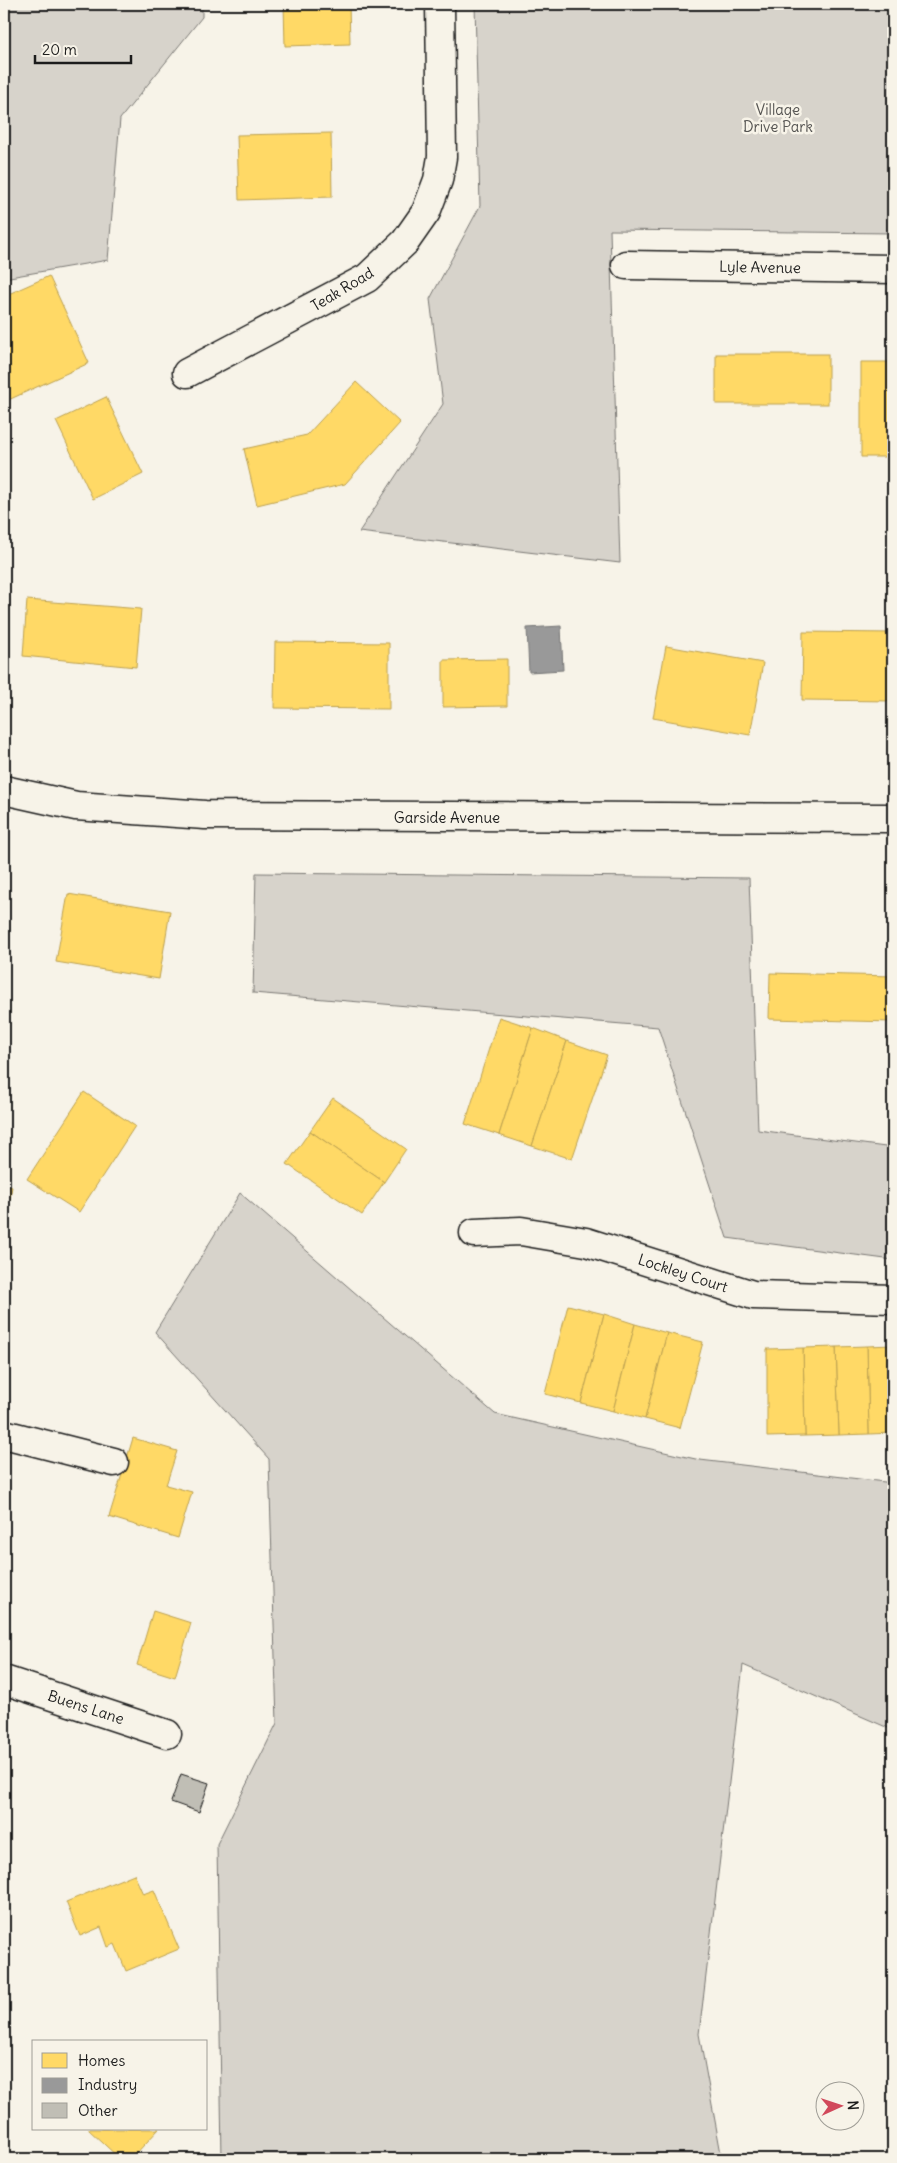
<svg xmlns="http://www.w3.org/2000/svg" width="897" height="2163" font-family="Delius,sans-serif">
<rect width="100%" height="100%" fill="#f7f3e8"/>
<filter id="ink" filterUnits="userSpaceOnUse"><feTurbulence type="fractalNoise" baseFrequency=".02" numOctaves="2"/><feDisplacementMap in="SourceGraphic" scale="10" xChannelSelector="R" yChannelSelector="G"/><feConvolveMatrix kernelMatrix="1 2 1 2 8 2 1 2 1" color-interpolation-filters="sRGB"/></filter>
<g filter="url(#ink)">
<g fill="#d7d3cb" stroke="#7a7874">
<polygon points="4,4 202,4 202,17 120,119 108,260 4,278"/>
<polygon points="475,4 893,4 893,233 610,230 620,563 359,532 443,404 430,299 480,206"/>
<polygon points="256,873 749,878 758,1130 893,1148 893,1260 727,1238 658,1027 253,993"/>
<polygon points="240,1193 495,1414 700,1460 893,1483 893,1730 743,1665 699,2034 722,2159 222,2159 217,1844 277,1723 269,1459 155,1332"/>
</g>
<g fill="#ffd966" stroke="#bba050">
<polygon points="284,4 349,4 350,44 285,46"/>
<polygon points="331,133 332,197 239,200 237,135"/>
<polygon points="49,276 89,363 4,402 4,296"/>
<rect x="716" y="354" width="112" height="50"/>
<polygon points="861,362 893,362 892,457 861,457"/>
<polygon points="356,382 400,423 345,484 257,505 244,449 307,435"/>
<polygon points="106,397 143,474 93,499 56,421"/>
<polygon points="27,600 141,609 136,667 23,656"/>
<polygon points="803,632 893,633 893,701 802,700"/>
<polygon points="275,642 389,643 389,709 274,708"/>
<polygon points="666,646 763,663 750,735 653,718"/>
<polygon points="507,659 507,706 443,707 443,660"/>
<polygon points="68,894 170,911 159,979 56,962"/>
<polygon points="770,973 893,976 893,1022 769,1019"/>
<polygon points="499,1017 533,1028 499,1135 465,1124"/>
<polygon points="533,1028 567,1041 532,1146 499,1135"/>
<polygon points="567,1041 607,1055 572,1159 532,1146"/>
<polygon points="84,1092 135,1126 79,1212 27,1179"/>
<polygon points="333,1098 406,1149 384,1182 310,1131"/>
<polygon points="310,1131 384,1182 362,1215 287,1164"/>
<polygon points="4,1185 12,1187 4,1227"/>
<polygon points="568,1305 604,1314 581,1403 545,1394"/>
<polygon points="604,1314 635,1324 613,1411 581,1403"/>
<polygon points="635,1324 667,1333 645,1419 613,1411"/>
<polygon points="667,1333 703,1342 680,1428 645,1419"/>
<polygon points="893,1345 893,1433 869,1434 867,1346"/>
<polygon points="867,1346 869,1434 839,1435 836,1347"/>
<polygon points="836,1347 839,1435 805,1436 803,1348"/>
<polygon points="803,1348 805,1436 767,1437 767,1349"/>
<polygon points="133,1438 177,1451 166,1485 192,1492 178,1538 109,1517"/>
<polygon points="153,1611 191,1623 175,1677 137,1665"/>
<polygon points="134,1874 143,1894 154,1890 179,1949 126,1971 115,1944 108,1947 101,1927 80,1936 66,1902"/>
<polygon points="88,2129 159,2129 131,2159 120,2159"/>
</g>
<polygon fill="#999" stroke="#747474" points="561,626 563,670 529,672 527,628"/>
<polygon fill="#c0beb5" stroke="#1c1c1c" points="181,1774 209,1783 199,1812 171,1802"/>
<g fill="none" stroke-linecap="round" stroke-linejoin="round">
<g stroke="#1c1c1c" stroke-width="31">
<g id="minor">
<polyline points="626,265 893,269"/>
<polyline points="187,373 367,278 405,242 426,212 438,180 442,157 440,4"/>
<polyline points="4,790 76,806 205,815 893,818"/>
<polyline points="474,1233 521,1231 586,1242 753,1295 893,1299"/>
<polyline points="4,1434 114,1462"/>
<polyline points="4,1680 167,1734"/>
</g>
</g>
<use href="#minor" stroke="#f7f3e8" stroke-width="28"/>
</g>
</g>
<g text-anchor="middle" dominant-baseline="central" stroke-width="5" stroke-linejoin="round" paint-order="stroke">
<g font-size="15" fill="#545351" stroke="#f7f3e8">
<text x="778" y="109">Village<tspan x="778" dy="17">Drive Park</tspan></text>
</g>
<g font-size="15" fill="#1c1c1c" stroke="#f7f3e8">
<text transform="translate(760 267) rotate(1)">Lyle Avenue</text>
<text transform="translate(342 289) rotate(-31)">Teak Road</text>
<text x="447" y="817">Garside Avenue</text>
<text transform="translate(683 1273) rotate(18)">Lockley Court</text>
<text transform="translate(86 1707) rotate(18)">Buens Lane</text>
</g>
</g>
<rect width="897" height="2163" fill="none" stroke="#f7f3e8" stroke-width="20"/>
<rect x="10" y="10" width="877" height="2143" fill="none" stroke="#1c1c1c" stroke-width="2" filter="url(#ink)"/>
<rect x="32" y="2040" width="175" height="90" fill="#f7f3e8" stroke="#9f9d96"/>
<rect x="42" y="2053" width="25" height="15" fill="#ffd966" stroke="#9f9d96"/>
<text x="78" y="2066" font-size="15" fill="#1c1c1c">Homes</text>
<rect x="42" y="2078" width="25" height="15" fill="#999999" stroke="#9f9d96"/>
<text x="78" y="2090" font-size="15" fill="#1c1c1c">Industry</text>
<rect x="42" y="2103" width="25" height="15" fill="#c0beb5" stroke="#9f9d96"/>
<text x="78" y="2116" font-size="15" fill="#1c1c1c">Other</text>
<g transform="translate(840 2106) rotate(87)"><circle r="24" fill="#f7f3e8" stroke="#9f9d96"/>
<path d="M0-4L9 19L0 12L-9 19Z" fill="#d1495b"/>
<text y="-8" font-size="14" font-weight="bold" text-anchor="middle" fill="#1c1c1c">N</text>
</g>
<path d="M35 55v8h96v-8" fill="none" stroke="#1c1c1c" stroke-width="2.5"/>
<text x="42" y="55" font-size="15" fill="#1c1c1c" stroke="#f7f3e8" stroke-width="4" paint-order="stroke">20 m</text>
</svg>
